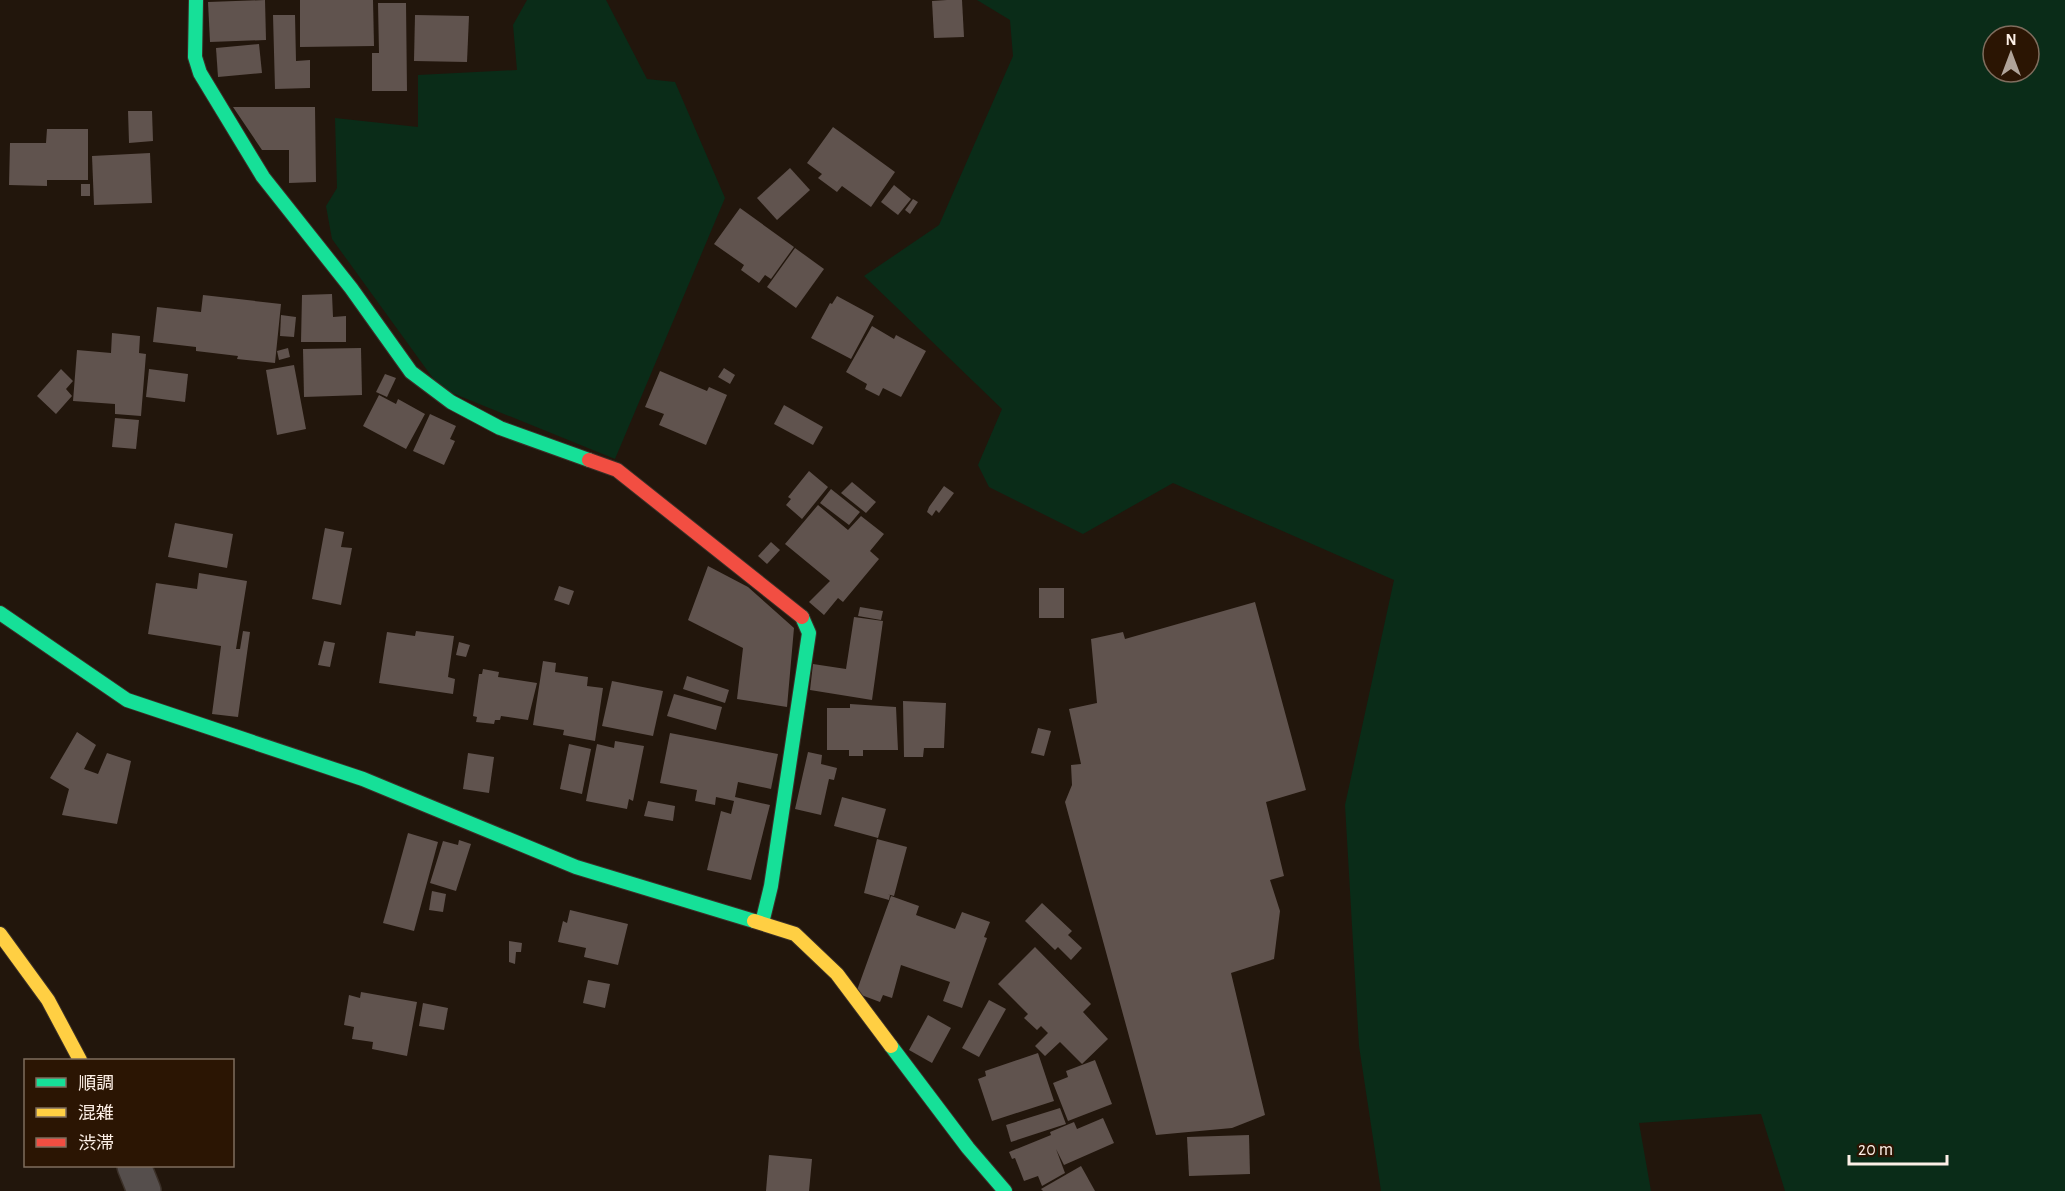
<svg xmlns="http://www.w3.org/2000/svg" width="2065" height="1191" font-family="'Alegreya Sans','Noto Sans JP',sans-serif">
<rect width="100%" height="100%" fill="#22160c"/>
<g fill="#0a2c18" fill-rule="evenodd">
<polygon points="527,0 606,0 647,79 675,82 725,198 615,459 440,388 332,239 326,206 337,188 335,118 418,127 418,75 517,70 513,25"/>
<path d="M977,0H2065V1191H1785L1761,1114L1639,1123L1651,1191H1381L1359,1046L1345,805L1394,580L1173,483L1083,534L989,487L978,465L1002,409L864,276L939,225L1013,56L1010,20ZM1993,36H2029V72H1993Z"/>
</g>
<g fill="#60534e">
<polygon points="265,0 266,40 210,42 208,2"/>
<polygon points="300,0 373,0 374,46 300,47"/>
<polygon points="947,0 962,0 964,37 934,38 932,1"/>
<polygon points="378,3 406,3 407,91 372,91 372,53 379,53"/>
<polygon points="273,15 295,15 296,61 310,60 310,88 275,89"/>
<polygon points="415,15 469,16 467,62 414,61"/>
<polygon points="259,44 262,73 218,77 216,48"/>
<polygon points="233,107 315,107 316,182 289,183 289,150 262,150"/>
<polygon points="128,111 152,111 153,141 129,143"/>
<polygon points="833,127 895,172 871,207 842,186 837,192 818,178 822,174 807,163"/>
<polygon points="47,129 88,129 88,180 47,180 47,186 9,185 10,143 46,143"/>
<polygon points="150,153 152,203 94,205 92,156"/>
<polygon points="790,168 810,190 777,220 757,198"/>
<rect x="81" y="184" width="9" height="12"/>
<polygon points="894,185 911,199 898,215 881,202"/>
<polygon points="913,199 918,202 910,214 905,210"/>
<polygon points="740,208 794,247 771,279 765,275 759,283 741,270 744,265 714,244"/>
<polygon points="795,248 824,269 796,308 767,287"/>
<polygon points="332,294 333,317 346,316 346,342 301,342 302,295"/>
<polygon points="203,295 281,304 275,363 237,359 238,356 196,351 196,347 153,342 157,307 201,312"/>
<polygon points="837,296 874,316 851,359 811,338 830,303 832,304"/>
<polygon points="281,315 296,317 294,337 280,336"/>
<polygon points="872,326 894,339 896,335 926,351 901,397 883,388 879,396 865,389 867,384 846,372"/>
<polygon points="112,333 140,336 139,353 146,354 141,416 115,414 115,404 73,401 77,350 111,353"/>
<polygon points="288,348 290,357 279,360 277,351"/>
<polygon points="361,348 362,395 304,397 303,349"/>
<polygon points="294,365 306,429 277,435 266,370"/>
<polygon points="724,368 735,375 730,384 718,377"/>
<polygon points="61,369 73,381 66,389 72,396 56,414 37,396"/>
<polygon points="149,369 188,374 185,402 146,397"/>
<polygon points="660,371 707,391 709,387 727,395 706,445 659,425 664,414 645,407"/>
<polygon points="385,374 396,378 387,397 376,392"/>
<polygon points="379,395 396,404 398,399 425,414 406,449 363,426"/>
<polygon points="784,405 823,427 813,445 774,424"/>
<polygon points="430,414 456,426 450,439 455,441 444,465 413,451"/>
<polygon points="115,418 139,420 136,449 112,447"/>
<polygon points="809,471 828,487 802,519 786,505 791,499 788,497"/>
<polygon points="852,482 876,502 866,513 841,493"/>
<polygon points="944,486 954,493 939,513 936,510 932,516 927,512 929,507"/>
<polygon points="831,489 860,512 849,525 820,503"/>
<polygon points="818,505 848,530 861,516 884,534 870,551 879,559 843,602 838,598 824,615 809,602 830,581 785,544"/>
<polygon points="175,523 233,534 227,568 168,557"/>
<polygon points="325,528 344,532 341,547 352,548 341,605 312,599"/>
<polygon points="771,542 780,550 767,564 758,556"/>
<polygon points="708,566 748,587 794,628 787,707 737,699 743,648 688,620"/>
<polygon points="199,573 247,581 236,649 240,649 243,631 250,632 238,717 212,714 221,646 148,634 156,583 197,589"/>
<polygon points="559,586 574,591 569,605 554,600"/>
<rect x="1039" y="588" width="25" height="30"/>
<polygon points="1255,602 1306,790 1266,802 1284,876 1270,880 1280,911 1274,959 1231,973 1265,1115 1232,1128 1156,1135 1065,802 1072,785 1071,765 1081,764 1069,709 1097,703 1091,639 1123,632 1125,639"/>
<polygon points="860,607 883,611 881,620 858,616"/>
<polygon points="854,617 883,621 872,700 810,690 813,664 846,669"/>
<polygon points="416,631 454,636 448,677 455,679 453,694 379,683 387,632 415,636"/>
<polygon points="324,641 335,643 330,667 318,665"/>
<polygon points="459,642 470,645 466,657 456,655"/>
<polygon points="543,661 556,663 555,672 588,677 587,686 603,688 595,741 563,735 564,730 533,725"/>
<polygon points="483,669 499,672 498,677 537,683 528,720 501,716 500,720 495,720 494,724 476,722 477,717 473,716 479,674 482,674"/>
<polygon points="687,676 729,690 725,703 683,689"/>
<polygon points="612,681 663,691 653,736 602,726"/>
<polygon points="674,694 722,707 716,730 667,716"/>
<polygon points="903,701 946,703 944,748 924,748 923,757 904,757"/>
<polygon points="850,704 896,707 898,750 863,750 863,756 849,756 849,750 827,750 827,708 850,708"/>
<polygon points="1038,728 1051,731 1044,756 1031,753"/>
<polygon points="77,732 96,745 84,769 98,774 107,753 131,761 117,824 62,815 69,789 50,778"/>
<polygon points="670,733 778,754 771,789 738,782 735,797 770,805 751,880 707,870 721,811 731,814 734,801 716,797 715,805 695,801 697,790 660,783"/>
<polygon points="615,741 644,746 633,801 629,799 627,809 586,801 597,744 614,748"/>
<polygon points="569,744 591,749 582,794 560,789"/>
<polygon points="808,752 822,755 821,764 837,768 834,780 829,779 821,815 795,809"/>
<polygon points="468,753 494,757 489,793 463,789"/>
<polygon points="842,797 886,809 878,838 834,826"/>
<polygon points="648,801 675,806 673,821 644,816"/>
<polygon points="408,833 438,842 414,931 383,923"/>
<polygon points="877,839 907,847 894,896 887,894 890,895 889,900 864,893"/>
<polygon points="459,840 471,844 456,891 430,883 443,841 458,845"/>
<polygon points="432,891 446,894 443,912 429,910"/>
<polygon points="891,896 919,906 916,915 955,929 962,912 990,922 984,937 987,938 962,1008 943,1001 950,982 901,965 892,998 883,995 880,1002 856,993"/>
<polygon points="1042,903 1072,931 1068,935 1082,948 1071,960 1058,947 1055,950 1025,921"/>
<polygon points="570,910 628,924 618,965 584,957 586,948 558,942 563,921 567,923"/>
<polygon points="509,941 522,943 521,952 516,952 515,964 509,962"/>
<polygon points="1035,947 1091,1004 1083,1012 1108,1039 1082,1064 1060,1042 1045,1056 1035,1046 1048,1033 1041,1026 1037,1030 1024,1018 1028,1014 998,984"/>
<polygon points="588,980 610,984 605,1008 583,1003"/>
<polygon points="361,992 417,1002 407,1056 372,1049 373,1042 352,1039 354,1027 344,1025 349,995 360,998"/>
<polygon points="989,1000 1006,1009 979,1057 962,1048"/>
<polygon points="423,1003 448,1008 444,1030 419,1026"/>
<polygon points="928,1015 951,1028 932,1063 909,1050"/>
<polygon points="1038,1053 1054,1101 992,1121 978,1079 986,1076 985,1071"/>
<polygon points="1095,1060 1112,1104 1068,1121 1053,1083 1068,1077 1066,1071"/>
<polygon points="1060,1108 1066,1124 1011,1142 1006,1125"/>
<polygon points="1103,1118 1114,1143 1064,1165 1056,1149 1065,1173 1042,1186 1038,1176 1024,1181 1015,1158 1012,1159 1009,1152 1051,1135 1050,1132 1074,1122 1077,1129"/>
<polygon points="1249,1135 1250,1174 1189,1176 1187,1137"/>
<polygon points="769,1155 812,1159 809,1191 766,1191"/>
<polygon points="1081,1166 1095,1191 1043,1191 1041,1189"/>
</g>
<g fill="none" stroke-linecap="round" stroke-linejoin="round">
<g stroke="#3b3028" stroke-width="36">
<polyline id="street" points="134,1166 144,1191"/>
</g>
<g stroke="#3b3028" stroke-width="16">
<g id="fast">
<polyline points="196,0 195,57 200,73 263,177 351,288 411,372 451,402 500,428 589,460"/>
<polyline points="0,613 127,700 363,779 576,867 754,921"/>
<polyline points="762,923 771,886 809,633 802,617"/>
<polyline points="891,1046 968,1148 1005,1191"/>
</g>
</g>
<g stroke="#3b3028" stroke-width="16">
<g id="slow">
<polyline points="754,921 795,934 837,974 891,1046"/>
<polyline points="0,934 48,1000 80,1060"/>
</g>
</g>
<g stroke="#3b3028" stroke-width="16">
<polyline id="jam" points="589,460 617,470 802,617"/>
</g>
<use href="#street" stroke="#554e4c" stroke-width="33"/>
<use href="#fast" stroke="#16e098" stroke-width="14"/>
<use href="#slow" stroke="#ffcf43" stroke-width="14"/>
<use href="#jam" stroke="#f24e42" stroke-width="14"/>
</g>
<rect x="24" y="1059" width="210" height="108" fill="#2b1503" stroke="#7f6d5e" stroke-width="1.5"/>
<rect x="36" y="1078" width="30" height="9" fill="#16e098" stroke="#7f6d5e" stroke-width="1.5"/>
<text x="78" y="1089" font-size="18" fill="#fdf0e7">順調</text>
<rect x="36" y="1108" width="30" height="9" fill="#ffcf43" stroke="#7f6d5e" stroke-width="1.5"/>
<text x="78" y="1119" font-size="18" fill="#fdf0e7">混雑</text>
<rect x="36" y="1138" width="30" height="9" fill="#f24e42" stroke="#7f6d5e" stroke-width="1.5"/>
<text x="78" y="1149" font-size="18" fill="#fdf0e7">渋滞</text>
<g transform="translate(2011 54)"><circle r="28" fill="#2b1503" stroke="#7f6d5e" stroke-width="1.5"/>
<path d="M0-4.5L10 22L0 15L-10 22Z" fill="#b0a49a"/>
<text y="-9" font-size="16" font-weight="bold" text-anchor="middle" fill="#fdf0e7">N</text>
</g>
<path d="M1849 1155v9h98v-9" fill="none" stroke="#fdf0e7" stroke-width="3"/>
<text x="1858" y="1155" font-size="18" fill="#fdf0e7" stroke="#2b1503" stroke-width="4.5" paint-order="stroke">20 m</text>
</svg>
